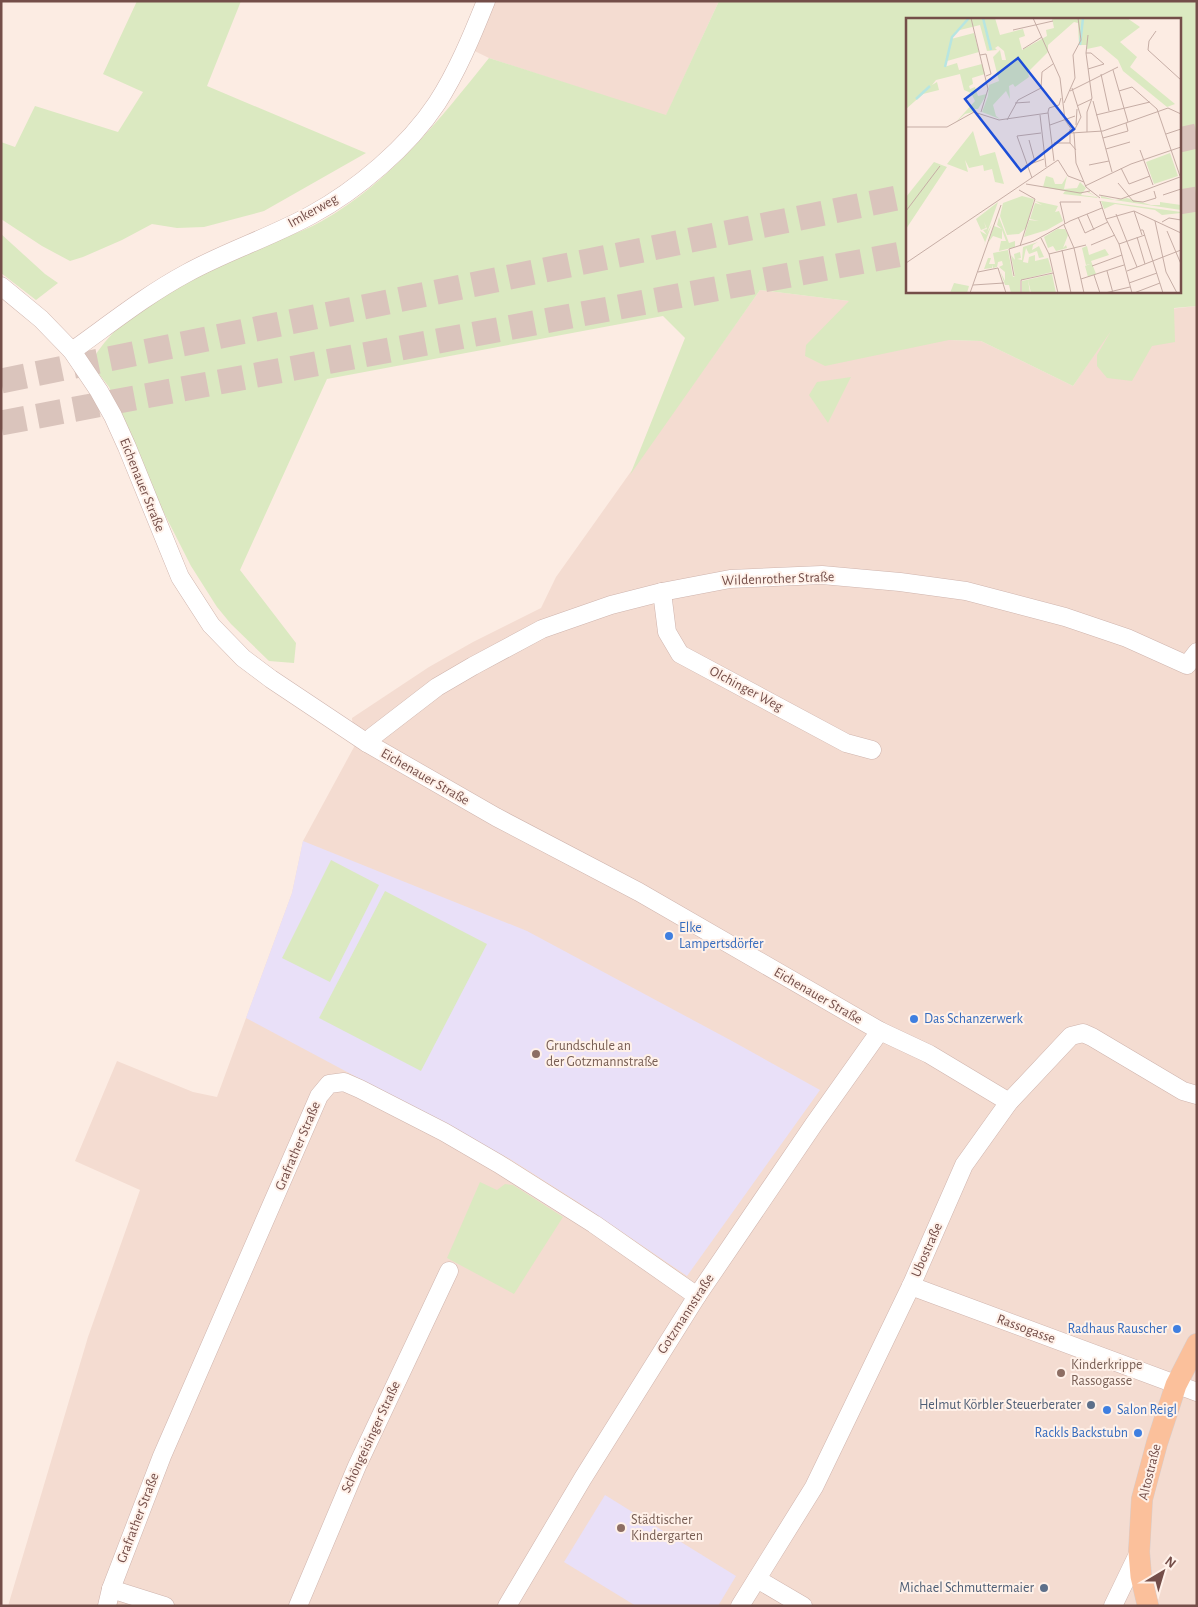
<svg xmlns="http://www.w3.org/2000/svg" width="1198" height="1607" font-family="'Alegreya Sans',sans-serif">
<rect width="100%" height="100%" fill="#fcece3"/>
<g fill="#f4dcd1">
<polygon points="481,1 719,1 666,116 489,58 462,45"/>
<polygon points="760,290 849,301 949,340 981,341 1073,386 1116,322 1152,311 1197,306 1197,1606 8,1606 88,1337 140,1190 75,1161 117,1061 193,1092 217,1097 292,893 303,841 354,747 352,718 429,667 473,642 541,608 556,577"/>
</g>
<g fill="#e9e0f8">
<polygon points="303,841 527,931 732,1041 820,1090 687,1276 581,1204 510,1159 246,1018 292,893"/>
<polygon points="605,1495 736,1576 718,1606 636,1606 564,1562"/>
</g>
<g fill="#dbe9c1" fill-rule="evenodd">
<polygon points="137,1 241,1 207,86 366,153 264,211 204,227 177,228 152,224 122,240 83,257 70,261 42,246 1,219 1,142 15,147 35,106 118,132 143,92 103,74"/>
<path d="M719,1H1197V306L1174,308L1175,342L1152,346L1132,381L1107,378L1097,366V355L1111,331L1073,386L981,341L949,340L825,366L805,356L806,345L849,301L760,290L630,475L685,338L663,316L327,379L240,570L296,643L294,663L269,661L231,624L217,607L191,566L160,505L109,387L95,369L92,361C127,298 220,266 284,238C296,233 310,228 322,221C391,182 440,119 489,58L666,115ZM907,19H1179V291H907Z"/>
<polygon points="1,234 45,274 58,283 36,300 1,273"/>
<polygon points="851,377 828,423 809,395 817,382"/>
<polygon points="331,860 379,885 330,982 282,958"/>
<polygon points="385,891 487,944 421,1071 319,1018"/>
<polygon points="480,1182 497,1190 505,1184 513,1185 563,1217 514,1294 447,1258"/>
</g>
<g fill="none" stroke-linecap="round" stroke-linejoin="round">
<g stroke="#dac4bc" stroke-width="25" stroke-dasharray="25 12" stroke-linecap="butt">
<polyline points="1179,140 1197,136"/>
<polyline points="1179,202 1197,199"/>
<polyline points="1,381 907,196"/>
<polyline points="1,423 907,253"/>
</g>
<g stroke="#cfb4ad" stroke-width="19">
<g id="minor">
<polyline points="1,286 41,319 72,351 99,391 113,416 127,447 180,577 211,625 243,658 271,679 367,743 496,817 639,892 880,1031 929,1054 1009,1102"/>
<path d="M72,351C110,324 146,295 187,273C227,251 271,237 311,215C357,190 408,147 437,103C457,72 472,36 486,1"/>
<polyline points="662,592 667,632 680,654 846,743 872,750"/>
<polyline points="367,743 372,737 437,687 473,666 542,629 611,605 662,592 730,579 822,575 900,582 966,591 1065,617 1127,638 1187,665 1197,652"/>
<polyline points="911,1286 1197,1392"/>
<polyline points="757,1579 803,1606"/>
<polyline points="111,1589 165,1606"/>
<polyline points="107,1606 111,1589 162,1456 319,1096 329,1084 344,1082 360,1089 444,1132 499,1164 594,1224 697,1296"/>
<polyline points="298,1606 357,1466 449,1271"/>
<polyline points="507,1606 583,1478 697,1296 814,1124 880,1031"/>
<polyline points="740,1606 814,1487 911,1286 964,1165 1009,1102 1071,1036 1083,1033 1092,1037 1183,1091 1197,1095"/>
<polyline points="1113,1606 1139,1552"/>
</g>
</g>
<g stroke="#d8cdcc" stroke-width="22">
<polyline id="major" points="1148,1606 1141,1576 1139,1552 1142,1499 1157,1443 1176,1385 1197,1344"/>
</g>
<use href="#minor" stroke="#fff" stroke-width="18"/>
<use href="#major" stroke="#fbc09b" stroke-width="21"/>
</g>
<g fill="#3f7fe0" stroke="#fff1e9" stroke-width="2">
<circle cx="669" cy="936" r="5"/>
<circle cx="914" cy="1019" r="5"/>
<circle cx="1177" cy="1329" r="5"/>
<circle cx="1107" cy="1410" r="5"/>
<circle cx="1138" cy="1433" r="5"/>
</g>
<g fill="#8d6e63" stroke="#fff1e9" stroke-width="2">
<circle cx="536" cy="1054" r="5"/>
<circle cx="1061" cy="1373" r="5"/>
<circle cx="621" cy="1528" r="5"/>
</g>
<g fill="#5c6f8a" stroke="#fff1e9" stroke-width="2">
<circle cx="1091" cy="1405" r="5"/>
<circle cx="1044" cy="1588" r="5"/>
</g>
<g text-anchor="middle" dominant-baseline="central" stroke-width="4" stroke-linejoin="round" paint-order="stroke">
<g font-size="14" fill="#744e49" stroke="#fff1e9">
<text transform="translate(313 211) rotate(-29)">Imkerweg</text>
<text transform="translate(142 485) rotate(68)">Eichenauer Straße</text>
<text transform="translate(778 579) rotate(-2)">Wildenrother Straße</text>
<text transform="translate(746 689) rotate(28)">Olchinger Weg</text>
<text transform="translate(425 777) rotate(30)">Eichenauer Straße</text>
<text transform="translate(818 996) rotate(30)">Eichenauer Straße</text>
<text transform="translate(298 1146) rotate(-67)">Grafrather Straße</text>
<text transform="translate(927 1250) rotate(-66)">Ubostraße</text>
<text transform="translate(686 1314) rotate(-57)">Gotzmannstraße</text>
<text transform="translate(1026 1329) rotate(20)">Rassogasse</text>
<text transform="translate(371 1437) rotate(-65)">Schöngeisinger Straße</text>
<text transform="translate(1150 1472) rotate(-76)">Altostraße</text>
<text transform="translate(138 1518) rotate(-69)">Grafrather Straße</text>
</g>
<g font-size="14" fill="#366cbe" stroke="#fff1e9" text-anchor="start">
<text x="679" y="928">Elke<tspan x="679" dy="16">Lampertsdörfer</tspan></text>
<text x="924" y="1019">Das Schanzerwerk</text>
<text x="1167" y="1329" text-anchor="end">Radhaus Rauscher</text>
<text x="1117" y="1410">Salon Reigl</text>
<text x="1128" y="1433" text-anchor="end">Rackls Backstubn</text>
</g>
<g font-size="14" fill="#785e54" stroke="#fff1e9" text-anchor="start">
<text x="546" y="1046">Grundschule an<tspan x="546" dy="16">der Gotzmannstraße</tspan></text>
<text x="1071" y="1365">Kinderkrippe<tspan x="1071" dy="16">Rassogasse</tspan></text>
<text x="631" y="1520">Städtischer<tspan x="631" dy="16">Kindergarten</tspan></text>
</g>
<g font-size="14" fill="#4e5e75" stroke="#fff1e9" text-anchor="end">
<text x="1081" y="1405">Helmut Körbler Steuerberater</text>
<text x="1034" y="1588">Michael Schmuttermaier</text>
</g>
</g>
<g transform="translate(906 18)">
<rect width="275" height="275" fill="#fcece3"/>
<path d="M0,0H89L94,17L117,11L119,18L113,20L116,32L141,18L140,12L148,10L146,0H221L234,9L214,24L231,39L224,49L269,86L261,89L217,53L212,42L195,28L181,31V27H173L172,5L168,4L142,27V34L122,54L123,59L109,69L107,66L103,68L104,81L100,73L87,87L90,98L94,101L76,94L82,78L83,67L93,63L87,39L94,32L96,42H100L98,33L92,28L89,30L91,32L81,33L74,7L50,13L45,21L68,15L73,34L41,43L38,49L51,45L53,52L76,46L79,56L66,60L67,66L63,68L64,71L69,69L72,78L81,76L72,91H67L71,93L59,96L49,105L69,83L65,75L58,72L54,56L30,62L26,67L31,64L33,72L17,76L0,91ZM67,113L74,138L89,134L98,166L89,164L86,151L78,153L77,147L63,150L59,142L62,154L41,146ZM264,135L272,158L248,166L240,144ZM28,144L41,149L0,211V179ZM140,158L147,160L149,166H156L161,158L158,171L171,170L174,164L180,170L175,177L191,179L181,174H183L192,180L157,176L159,173L175,176L137,169ZM116,178L128,181L120,210L113,216L101,217L94,198L97,185ZM195,178L199,179L209,182L221,180L245,187H254V184L275,187V192L195,180ZM129,183L152,188L149,194L153,193L157,203L141,212L118,219L123,202L133,203L124,201L129,185L136,187ZM195,183L275,194V195L256,197L249,192L209,186L198,191ZM92,184L81,215L86,206L77,230L79,224L74,213L81,217L77,212L81,211L78,204L80,210L75,212L70,201ZM93,199L103,225L109,223V229L93,233L95,223H100L96,212V221L87,218L82,225L88,208L96,211L91,207ZM156,208L152,211H159L162,217L157,230L160,227L161,230L150,233L147,228L142,230L138,219ZM132,224L127,227L126,232L133,228L138,239L133,240L131,233L123,236L120,230L117,244L122,245L123,239L129,237V243L142,240L146,254L114,262V275H105L103,267H99L94,253L99,263V254L93,249L97,247L96,243L92,244L91,249L87,250L86,247V250L78,251L82,240H85L83,246H89L87,235L102,232L107,259L109,258L105,237L109,242L108,236L114,234L115,240L111,241L116,242L117,229ZM181,228L183,237L199,231L203,237L185,243L190,256L182,259L179,248L184,246L180,247L176,230ZM146,256L150,275H125L122,262L124,275H116V263ZM48,265L63,268L61,275H44Z" fill="#dbe9c1"/>
<path fill="none" stroke="#b7e5e1" stroke-width="2.5" d="M77,0L85,32M174,27L177,0M39,49L46,19L63,0M10,81L24,68"/>
<path fill="none" stroke="#c6ada5" stroke-width="1" d="M65,0L82,71L75,94M127,0L154,60L159,102L168,115L170,145L180,169L194,180M107,12L147,3M250,13L243,23L242,32L275,62M117,31L136,19M180,35H185L198,46L182,51M74,37L80,36L85,56L80,58M207,52L222,104M195,56L203,93M166,70L175,99L168,113M164,73L212,49M213,73L226,69L251,91L274,158M187,83L206,154M109,85L124,84M158,85L169,60L167,37L175,22L172,0M171,88L186,81M134,97L140,149M190,97L244,84M101,102L112,82L135,70L136,54L147,46M144,107L169,98M170,107L171,91M0,109H41L68,94L93,102L142,95M164,111V125L170,132M181,114V94L186,80L180,35L182,17M165,115L197,113L262,90L275,96M260,116L275,111M197,120L222,113L220,105M123,122L129,144M148,125H164M200,131L224,124M234,132L247,167M152,142L162,158L178,164M148,143L142,94L143,90L153,87L155,80M183,147L203,143M119,148L138,141M215,150L223,166L244,158M126,160L111,118L135,115M212,165L227,183L237,184L250,180L248,173M120,166L174,175L184,173M179,168L225,146L275,129M113,172L129,181L114,228M193,177L215,181L274,159M257,177L275,171M194,183L200,201L228,193L275,215M0,193L34,148M228,193L236,217M181,196L188,212M210,196L231,249M172,199L179,215L202,204M200,201L213,226L226,275M249,203L260,254L271,275M256,204L263,200L275,202M159,206L154,184H175M158,207L168,230L178,275M235,212H237L257,275M261,213L275,246M231,219L239,246M135,220L143,236L152,275M213,226L239,217M185,227L209,217M156,232L165,275M143,236L180,227M0,245L152,142M186,248L216,237M201,253L207,275M221,253L275,232M72,254L92,250L100,275M188,257L194,275M108,258L103,231L128,223L164,203L196,190M175,261L218,247M223,265L251,255M67,267L98,265M64,275L95,187M115,275V262L147,255M199,275L224,269M228,275L254,265"/>
<path fill="#1d4ed8" fill-opacity="0.15" stroke="#1d4ed8" stroke-width="2.5" d="M112,40L168,111L115,153L59,81Z"/>
<rect width="275" height="275" fill="none" stroke="#744e49" stroke-width="2.5"/>
</g>
<rect width="1198" height="1607" fill="none" stroke="#744e49" stroke-width="5"/>
<g transform="translate(1163 1572) rotate(38)" stroke="#fff1e9" stroke-width="4" paint-order="stroke">
<path d="M0-4L9 19L0 12L-9 19Z" fill="#744e49"/>
<text y="-8" font-size="14" font-weight="bold" text-anchor="middle" fill="#744e49">N</text>
</g>
</svg>
